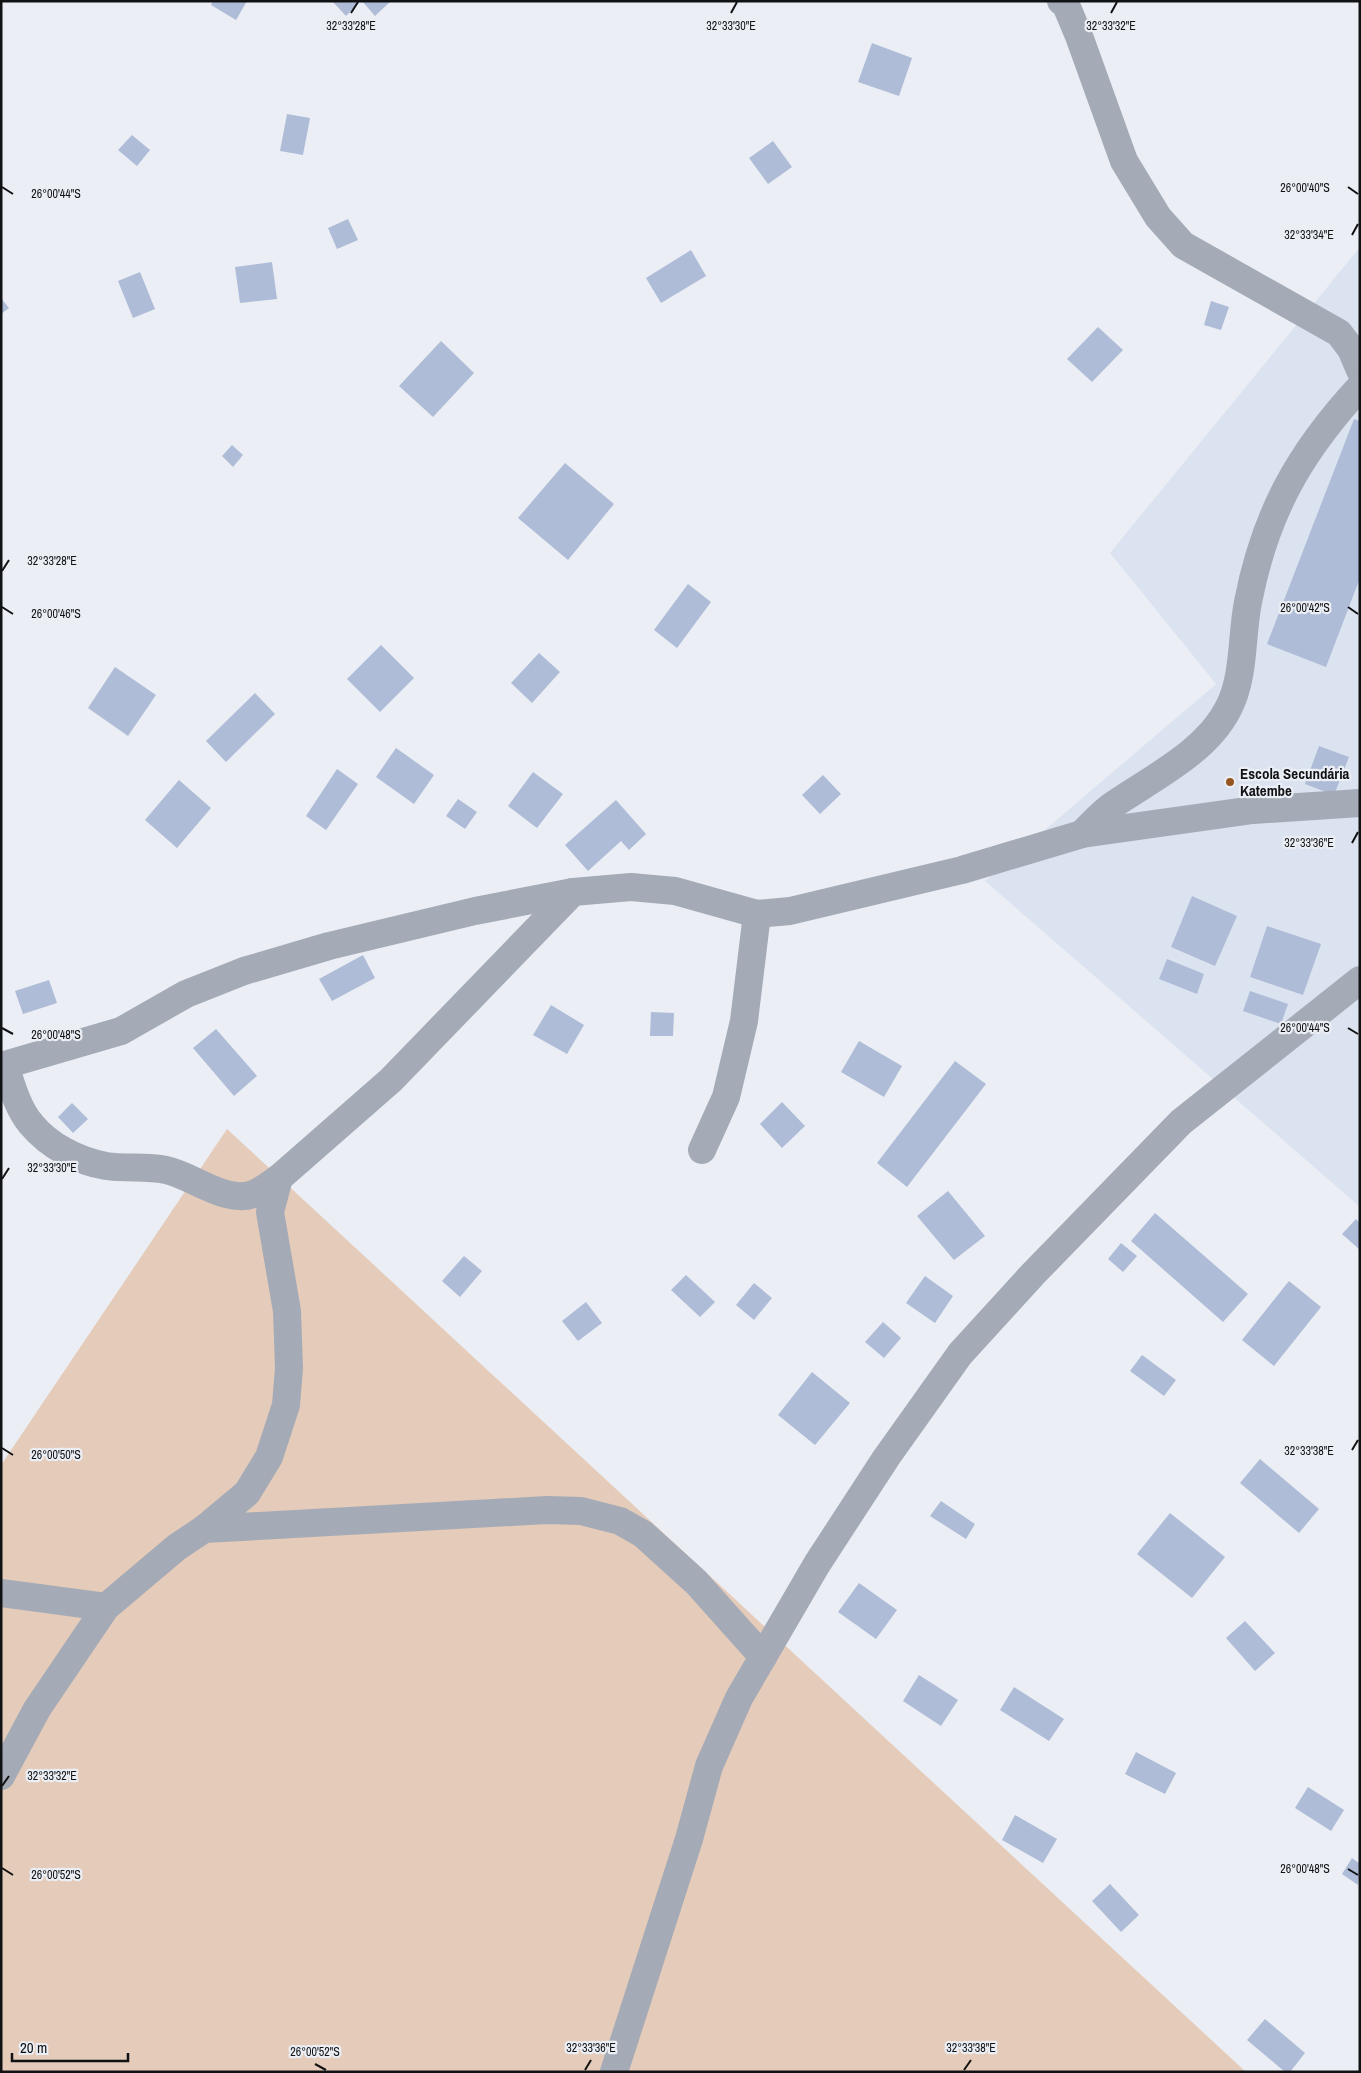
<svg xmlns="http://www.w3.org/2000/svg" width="1361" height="2073" font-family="'Archivo Narrow',sans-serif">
<rect width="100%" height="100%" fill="#ebeff5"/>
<polygon fill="#dce3f0" points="1360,247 1360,1207 985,881 1216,684 1110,553"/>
<polygon fill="#e5cbb9" points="227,1129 1246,2072 1,2072 1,1465"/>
<g fill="#aebcd7">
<polygon points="213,1 247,1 236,20 211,5"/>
<polygon points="332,1 361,1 346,16"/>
<polygon points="362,1 391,1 375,16"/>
<polygon points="872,43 912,58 899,96 858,82"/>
<polygon points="287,114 310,118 303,155 280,151"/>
<polygon points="132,135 150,150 137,166 118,150"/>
<polygon points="773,141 792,167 768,184 749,158"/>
<polygon points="348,219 358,240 337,249 328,228"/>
<polygon points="691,250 706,276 661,303 646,278"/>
<polygon points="272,262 277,299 240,303 235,267"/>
<polygon points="140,272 155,309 133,318 118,281"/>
<polygon points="1,298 9,308 1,314"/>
<polygon points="1211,301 1229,307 1221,330 1204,325"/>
<polygon points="1098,327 1123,350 1092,382 1067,359"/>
<polygon points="441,341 474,373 433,417 399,386"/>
<polygon points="1354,419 1360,421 1360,578 1326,667 1267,644"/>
<polygon points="232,445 243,455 233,467 222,456"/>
<polygon points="565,463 614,504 568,560 518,518"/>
<polygon points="688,584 711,602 677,648 654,630"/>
<polygon points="381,645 414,678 380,712 347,679"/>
<polygon points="539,653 560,672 532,703 511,683"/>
<polygon points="115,667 156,695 128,736 88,708"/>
<polygon points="255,693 275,714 226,762 206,741"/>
<polygon points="1319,746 1349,757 1334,795 1305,784"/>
<polygon points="396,748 434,775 414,804 376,777"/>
<polygon points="337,769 358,784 326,830 306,816"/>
<polygon points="533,772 563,794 537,828 508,806"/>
<polygon points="823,775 841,794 820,814 802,795"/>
<polygon points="179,780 211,808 177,848 145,820"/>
<polygon points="458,799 477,812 465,829 446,816"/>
<polygon points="616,800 646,834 629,850 621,841 588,871 565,845"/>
<polygon points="1192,896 1237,916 1215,966 1171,947"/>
<polygon points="1267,926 1321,944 1303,995 1250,977"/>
<polygon points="363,955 375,978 332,1001 319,979"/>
<polygon points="1167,959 1204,974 1197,994 1159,979"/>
<polygon points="49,980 57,1003 23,1014 15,991"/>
<polygon points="1250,991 1288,1004 1281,1024 1243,1011"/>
<polygon points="551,1005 584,1025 567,1054 533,1035"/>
<polygon points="651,1012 674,1013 673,1036 650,1036"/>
<polygon points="216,1029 257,1076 234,1096 193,1048"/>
<polygon points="859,1041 902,1066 884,1097 841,1072"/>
<polygon points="955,1061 986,1084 907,1187 877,1163"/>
<polygon points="782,1102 805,1126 782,1148 760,1124"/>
<polygon points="72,1103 88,1119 73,1133 58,1117"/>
<polygon points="948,1191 985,1236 954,1260 917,1216"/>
<polygon points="1155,1213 1248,1294 1223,1322 1131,1241"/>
<polygon points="1356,1219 1360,1223 1360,1250 1342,1234"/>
<polygon points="1121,1243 1137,1256 1123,1272 1108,1259"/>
<polygon points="464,1256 482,1271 460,1297 442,1281"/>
<polygon points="686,1275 715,1302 700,1317 671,1290"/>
<polygon points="925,1276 953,1296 935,1323 906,1303"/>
<polygon points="1289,1281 1321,1307 1274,1366 1242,1340"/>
<polygon points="754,1283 772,1298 754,1320 736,1305"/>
<polygon points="586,1302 602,1323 578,1341 562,1321"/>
<polygon points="883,1322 901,1338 884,1358 865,1342"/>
<polygon points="1142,1355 1176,1380 1164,1396 1130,1371"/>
<polygon points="812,1372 850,1403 815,1445 778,1415"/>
<polygon points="1260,1459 1319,1509 1299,1533 1240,1483"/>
<polygon points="941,1501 975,1524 966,1539 930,1516"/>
<polygon points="1170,1513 1225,1557 1192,1598 1137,1554"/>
<polygon points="859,1583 897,1610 876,1639 838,1612"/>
<polygon points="1245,1621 1275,1653 1255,1671 1226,1638"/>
<polygon points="919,1675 958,1700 941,1726 903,1701"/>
<polygon points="1014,1687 1064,1719 1049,1741 1000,1710"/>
<polygon points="1136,1752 1176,1773 1165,1794 1125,1774"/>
<polygon points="1308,1787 1344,1810 1331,1831 1295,1808"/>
<polygon points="1015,1815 1057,1839 1043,1863 1002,1840"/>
<polygon points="1352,1858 1360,1864 1358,1885 1342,1874"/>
<polygon points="1110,1884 1139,1915 1121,1932 1092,1901"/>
<polygon points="1265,2019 1305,2053 1290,2072 1285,2072 1247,2040"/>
</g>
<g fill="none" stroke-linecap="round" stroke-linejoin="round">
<g stroke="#a4abb7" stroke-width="28">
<polyline points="1061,1 1066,5 1079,36 1124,161 1158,217 1183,245 1339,333 1351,349 1360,370"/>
<path d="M1082,834C1093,823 1103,811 1116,803C1154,777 1206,752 1228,709C1245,677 1241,637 1248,602C1265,514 1299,453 1360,387"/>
<path d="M5,1065C11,1084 18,1109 31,1124C49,1146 78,1161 106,1166C126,1169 146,1166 166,1170C194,1176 228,1206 256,1193C264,1189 272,1183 279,1178"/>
<polyline points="1,1066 121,1031 186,994 244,971 329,946 475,911 573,892 631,887 675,891 757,914 790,911 962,870 1082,834 1253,810 1360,803"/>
<polyline points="702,1150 726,1097 744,1021 757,914"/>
<polyline points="204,1529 547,1510 581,1511 620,1521 643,1534 696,1582 763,1657"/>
<polyline points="1,1593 106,1607"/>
<polyline points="1,1776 37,1709 106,1607 177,1547 204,1529 247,1493 269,1457 286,1405 289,1368 287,1311 270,1212 279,1178 391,1080 573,892"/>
<polyline points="614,2072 689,1839 709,1766 739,1698 817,1564 886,1458 960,1354 1033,1274 1181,1122 1360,980"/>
</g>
</g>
<path fill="none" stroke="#111214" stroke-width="2" d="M351,13L358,2M731,13L737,2M1111,13L1117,2M2,187L13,194M1348,187L1358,194M1352,235L1358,224M2,571L9,560M2,607L13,614M1348,607L1358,614M1352,843L1358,832M2,1028L13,1034M1348,1028L1358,1034M2,1179L9,1168M2,1448L13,1455M1352,1450L1358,1440M2,1786L9,1776M2,1868L13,1875M1348,1869L1358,1875M315,2064L326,2070M585,2070L591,2060M964,2070L971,2060"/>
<circle fill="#965620" stroke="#ebeff5" stroke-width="2" cx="1230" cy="782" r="5"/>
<g text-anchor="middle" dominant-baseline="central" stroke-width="4.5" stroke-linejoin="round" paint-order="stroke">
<g font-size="15" font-weight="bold" fill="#111214" stroke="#ebeff5" text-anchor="start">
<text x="1240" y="773">Escola Secundária<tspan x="1240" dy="17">Katembe</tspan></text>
</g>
</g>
<g font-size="12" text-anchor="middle" fill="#111214" stroke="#ebeff5" stroke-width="4.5" stroke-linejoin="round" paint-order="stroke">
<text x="731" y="30">32°33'30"E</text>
<text x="351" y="30">32°33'28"E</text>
<text x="1111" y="30">32°33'32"E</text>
<text x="1305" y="192">26°00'40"S</text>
<text x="56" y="198">26°00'44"S</text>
<text x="1309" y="239">32°33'34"E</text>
<text x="52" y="565">32°33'28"E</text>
<text x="1305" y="612">26°00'42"S</text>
<text x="56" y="618">26°00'46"S</text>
<text x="1309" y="847">32°33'36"E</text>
<text x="1305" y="1032">26°00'44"S</text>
<text x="56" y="1039">26°00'48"S</text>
<text x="52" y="1172">32°33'30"E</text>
<text x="1309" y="1455">32°33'38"E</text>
<text x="56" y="1459">26°00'50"S</text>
<text x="52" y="1780">32°33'32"E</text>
<text x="1305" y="1873">26°00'48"S</text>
<text x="56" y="1879">26°00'52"S</text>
<text x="591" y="2052">32°33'36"E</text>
<text x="971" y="2052">32°33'38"E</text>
<text x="315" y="2056">26°00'52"S</text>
</g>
<rect width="1361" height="2073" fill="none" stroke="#111214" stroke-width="5"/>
<path d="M12 2053v8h116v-8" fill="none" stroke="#111214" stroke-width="2.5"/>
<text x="20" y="2053" font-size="15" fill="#111214" stroke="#ebeff5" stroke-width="4" paint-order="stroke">20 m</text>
</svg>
